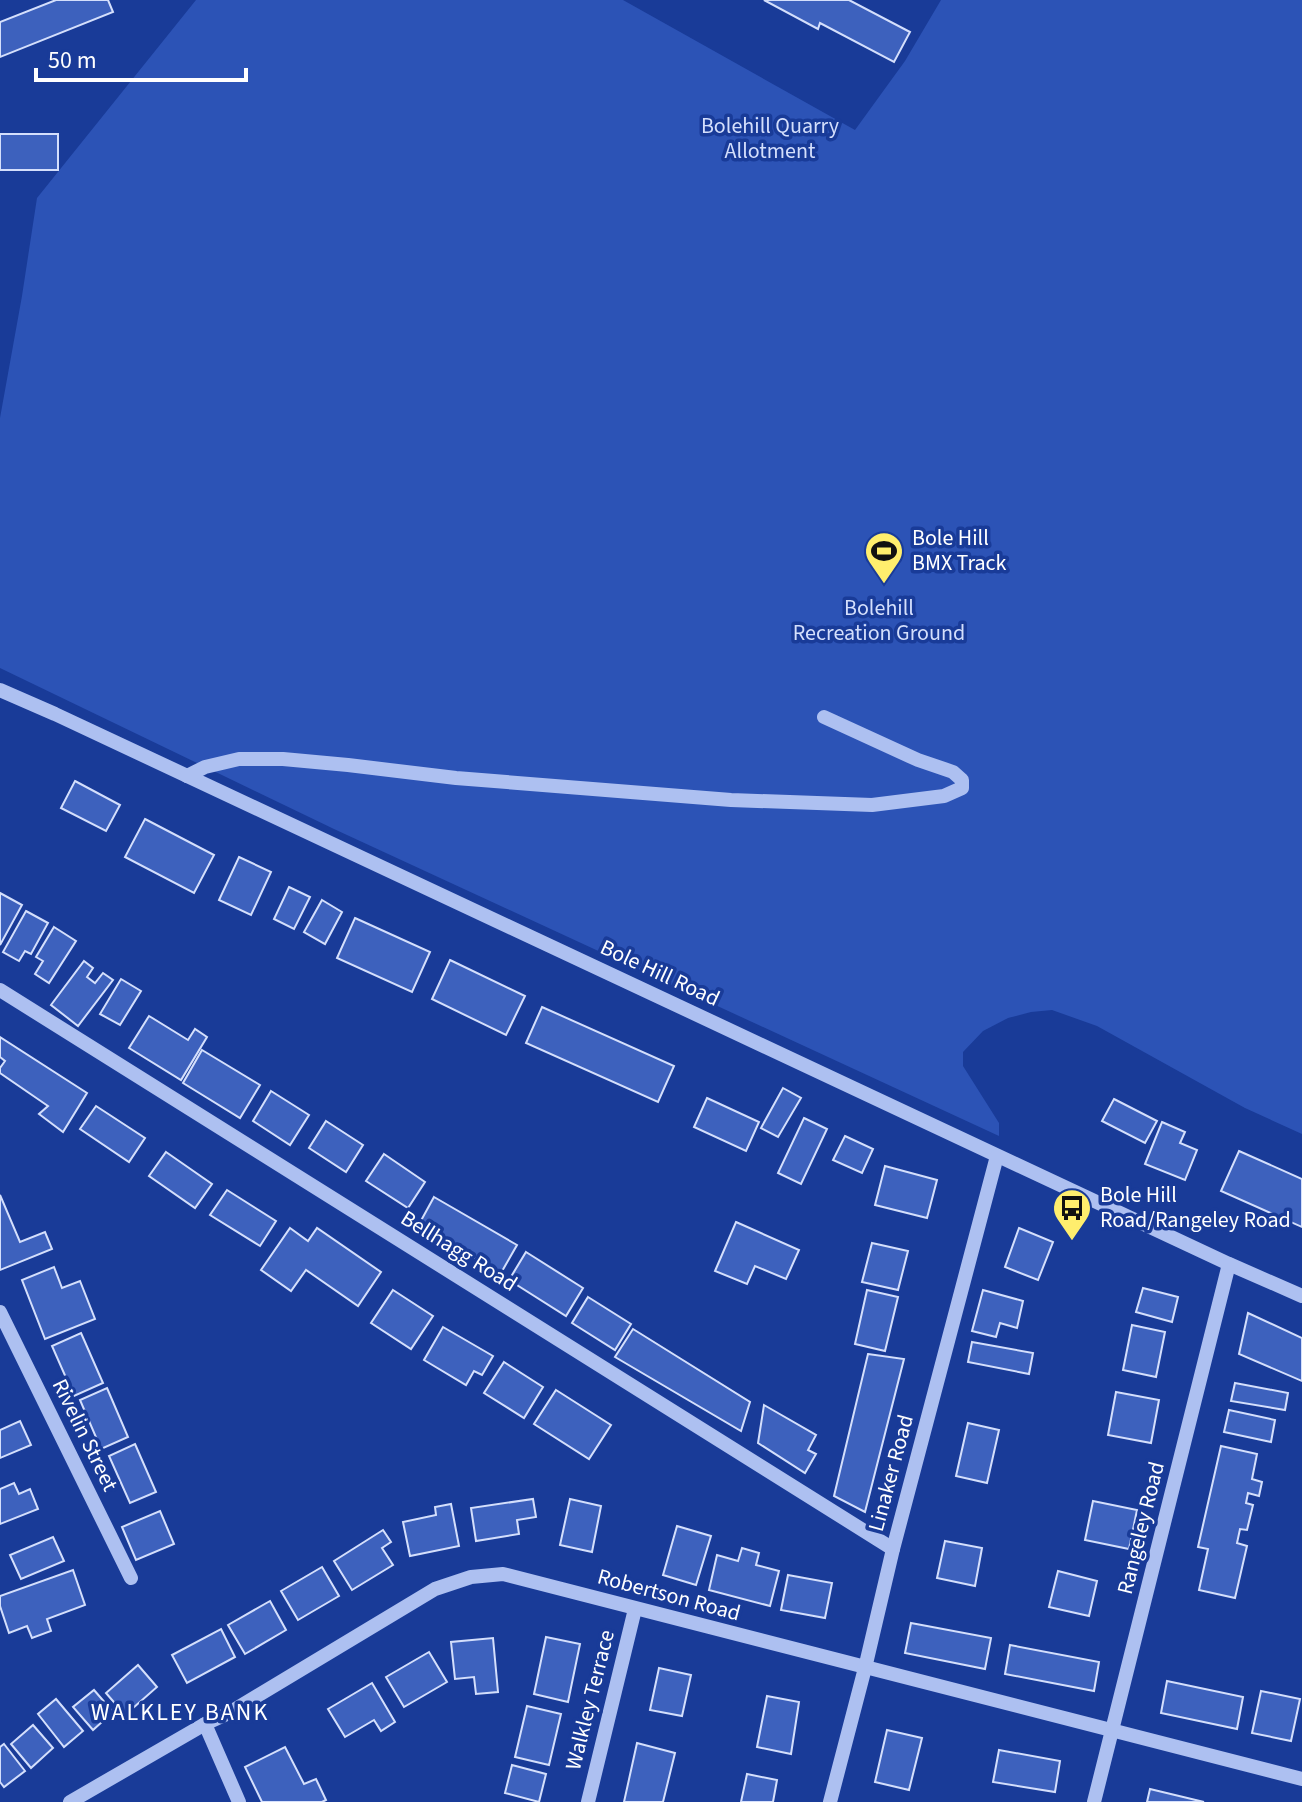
<svg xmlns="http://www.w3.org/2000/svg" width="1302" height="1802" font-family="'Source Sans 3',sans-serif">
<rect width="100%" height="100%" fill="#193b98"/>
<polygon fill="#2c53b6" points="196,0 623,0 855,130 905,61 941,0 1302,0 1302,1134 1245,1108 1097,1026 1052,1010 1031,1012 1008,1018 983,1031 963,1052 963,1066 999,1123 999,1136 334,829 0,668 0,418 22,296 37,198"/>
<g fill="#3d61bd" stroke="#d4dffc" stroke-width="2">
<polygon points="56,0 108,0 113,12 0,57 0,22"/>
<polygon points="764,0 849,0 910,32 894,62 820,23 818,29"/>
<rect x="0" y="134" width="58" height="36"/>
<polygon points="75,781 120,805 106,831 61,808"/>
<polygon points="145,819 214,855 194,893 125,857"/>
<polygon points="239,857 271,872 251,915 219,900"/>
<polygon points="289,887 310,897 294,929 274,919"/>
<polygon points="0,893 22,905 0,945"/>
<polygon points="322,900 342,912 325,944 304,932"/>
<polygon points="26,911 48,923 31,954 25,951 19,961 3,952"/>
<polygon points="355,918 430,952 412,992 337,958"/>
<polygon points="54,927 76,941 49,983 35,974 43,961 36,957"/>
<polygon points="450,960 525,996 506,1035 432,999"/>
<polygon points="84,961 93,968 87,977 95,983 103,973 113,980 78,1026 51,1005"/>
<polygon points="121,979 141,991 120,1025 100,1014"/>
<polygon points="542,1007 674,1066 658,1102 526,1043"/>
<polygon points="149,1016 188,1040 195,1029 207,1037 181,1080 129,1048"/>
<polygon points="0,1037 87,1093 63,1132 39,1114 48,1106 0,1073 0,1068 5,1061 0,1057"/>
<polygon points="202,1050 260,1085 240,1118 183,1083"/>
<polygon points="783,1088 801,1098 778,1137 761,1128"/>
<polygon points="271,1091 309,1115 290,1145 253,1121"/>
<polygon points="707,1098 759,1122 746,1151 694,1127"/>
<polygon points="1114,1099 1157,1121 1145,1143 1102,1121"/>
<polygon points="96,1106 145,1138 129,1162 80,1129"/>
<polygon points="804,1118 827,1129 801,1184 778,1173"/>
<polygon points="326,1121 363,1145 346,1172 309,1148"/>
<polygon points="1162,1122 1185,1132 1180,1143 1197,1150 1185,1180 1145,1164"/>
<polygon points="845,1136 873,1149 862,1173 833,1160"/>
<polygon points="1239,1151 1302,1179 1302,1227 1221,1191"/>
<polygon points="166,1152 212,1184 195,1208 149,1176"/>
<polygon points="384,1154 425,1182 408,1208 366,1181"/>
<polygon points="885,1166 937,1180 927,1218 875,1205"/>
<polygon points="227,1190 276,1221 260,1246 210,1215"/>
<polygon points="0,1195 20,1242 45,1232 52,1249 0,1270"/>
<polygon points="434,1197 517,1245 501,1273 418,1226"/>
<polygon points="736,1222 799,1250 786,1279 755,1266 747,1284 715,1271"/>
<polygon points="290,1228 308,1241 317,1228 381,1272 358,1306 306,1270 291,1291 261,1270"/>
<polygon points="1019,1228 1053,1242 1038,1280 1005,1267"/>
<polygon points="872,1243 908,1251 898,1290 862,1282"/>
<polygon points="526,1252 583,1288 566,1316 509,1280"/>
<polygon points="54,1267 62,1288 80,1281 95,1319 45,1339 22,1280"/>
<polygon points="1143,1288 1178,1297 1172,1322 1136,1312"/>
<polygon points="393,1290 433,1316 411,1349 371,1323"/>
<polygon points="867,1290 898,1297 885,1351 855,1344"/>
<polygon points="983,1290 1023,1301 1017,1328 1000,1323 996,1337 972,1331"/>
<polygon points="588,1297 631,1324 615,1350 572,1323"/>
<polygon points="1248,1313 1302,1338 1302,1381 1239,1354"/>
<polygon points="1132,1325 1165,1332 1156,1377 1123,1370"/>
<polygon points="443,1327 493,1356 482,1375 474,1371 466,1385 424,1360"/>
<polygon points="633,1329 750,1402 741,1431 615,1357"/>
<polygon points="81,1333 103,1383 74,1396 52,1346"/>
<polygon points="972,1342 1033,1353 1029,1374 968,1362"/>
<polygon points="868,1354 904,1359 865,1512 834,1496"/>
<polygon points="504,1362 543,1387 524,1418 484,1393"/>
<polygon points="1235,1383 1288,1393 1285,1410 1231,1401"/>
<polygon points="107,1388 128,1437 101,1449 80,1400"/>
<polygon points="556,1390 611,1425 589,1459 534,1424"/>
<polygon points="1116,1392 1159,1400 1151,1443 1108,1435"/>
<polygon points="764,1405 816,1435 808,1450 816,1454 805,1473 758,1443"/>
<polygon points="1229,1410 1275,1420 1271,1442 1224,1432"/>
<polygon points="20,1421 31,1445 0,1458 0,1430"/>
<polygon points="968,1423 999,1430 987,1483 956,1476"/>
<polygon points="135,1444 156,1492 130,1503 109,1456"/>
<polygon points="1221,1446 1257,1454 1252,1479 1262,1482 1259,1496 1248,1493 1246,1503 1253,1505 1247,1530 1240,1529 1237,1543 1247,1546 1235,1598 1199,1590 1208,1549 1198,1547"/>
<polygon points="14,1483 19,1494 30,1489 38,1509 0,1524 0,1489"/>
<polygon points="533,1499 536,1517 517,1520 519,1534 476,1541 471,1508"/>
<polygon points="570,1499 601,1506 592,1552 560,1545"/>
<polygon points="1093,1501 1137,1510 1129,1549 1085,1540"/>
<polygon points="451,1504 459,1546 410,1556 403,1522 436,1515 435,1507"/>
<polygon points="160,1511 174,1544 136,1560 122,1527"/>
<polygon points="677,1526 711,1536 696,1585 663,1575"/>
<polygon points="383,1530 391,1542 382,1548 393,1565 352,1590 334,1561"/>
<polygon points="53,1537 64,1561 21,1579 10,1555"/>
<polygon points="945,1541 982,1548 975,1586 937,1578"/>
<polygon points="742,1548 759,1553 756,1565 779,1571 770,1606 709,1590 717,1555 738,1561"/>
<polygon points="322,1567 339,1596 298,1620 281,1591"/>
<polygon points="73,1570 85,1605 47,1619 51,1631 32,1638 27,1626 9,1633 0,1606 0,1596"/>
<polygon points="1058,1571 1097,1581 1089,1616 1049,1607"/>
<polygon points="788,1575 832,1583 825,1618 781,1610"/>
<polygon points="270,1601 286,1630 245,1654 228,1625"/>
<polygon points="911,1623 991,1638 985,1669 905,1653"/>
<polygon points="221,1629 235,1657 187,1683 172,1655"/>
<polygon points="546,1637 580,1644 568,1702 534,1694"/>
<polygon points="493,1638 498,1692 476,1694 474,1677 455,1679 451,1642"/>
<polygon points="1010,1645 1099,1662 1094,1691 1005,1674"/>
<polygon points="429,1652 447,1682 404,1707 386,1677"/>
<polygon points="138,1665 157,1687 125,1715 106,1693"/>
<polygon points="659,1668 691,1675 682,1716 650,1710"/>
<polygon points="1167,1681 1243,1697 1237,1729 1161,1713"/>
<polygon points="372,1683 395,1722 381,1731 374,1720 345,1737 328,1709"/>
<polygon points="94,1690 113,1712 93,1730 73,1707"/>
<polygon points="1261,1691 1300,1699 1291,1741 1252,1733"/>
<polygon points="767,1696 799,1702 791,1754 757,1747"/>
<polygon points="56,1699 83,1731 64,1747 38,1714"/>
<polygon points="527,1706 561,1714 549,1765 515,1757"/>
<polygon points="33,1725 53,1748 31,1768 11,1744"/>
<polygon points="887,1730 922,1738 909,1790 875,1782"/>
<polygon points="637,1743 675,1753 663,1802 624,1802"/>
<polygon points="4,1744 25,1771 4,1787 0,1782 0,1747"/>
<polygon points="285,1747 304,1784 316,1779 326,1800 322,1802 262,1802 245,1767"/>
<polygon points="999,1750 1060,1761 1055,1792 993,1782"/>
<polygon points="512,1765 546,1774 539,1802 505,1793"/>
<polygon points="747,1774 777,1780 773,1802 741,1802"/>
<polygon points="1150,1789 1204,1802 1147,1802"/>
</g>
<g fill="none" stroke-linecap="round" stroke-linejoin="round">
<g stroke="#adc0f1" stroke-width="14">
<polyline points="0,690 55,714 1229,1264 1302,1296"/>
<polyline points="187,776 205,767 239,759 283,759 348,765 456,778 731,800 872,805 944,796 962,788 962,780 953,772 918,760 824,717"/>
<polyline points="0,990 893,1549"/>
<polyline points="0,1312 131,1578"/>
<polyline points="205,1724 239,1802"/>
<polyline points="70,1802 205,1724 229,1713 435,1589 471,1577 503,1574 1302,1779"/>
<polyline points="588,1802 635,1609"/>
<polyline points="830,1802 865,1668 893,1549 997,1156"/>
<polyline points="1094,1802 1229,1264"/>
</g>
</g>
<defs>
<g id="stadium-pin" transform="scale(2)"><path d="M0 17L-7.5 6A9.5 9.5 0 1 1 7.5 6Z" fill="#ffee6d" stroke="#193b98"/><path d="M0-5a6.5 5 0 1 0 0 10a6.5 5 0 1 0 0-10ZM-3.5-1.8h7v3.6h-7Z" fill="#111"/></g>
<g id="bus-pin" transform="scale(2)"><path d="M0 17L-7.5 6A9.5 9.5 0 1 1 7.5 6Z" fill="#ffee6d" stroke="#193b98"/><path d="M-5-6H5V4H4V6H2V4H-2V6H-4V4H-5ZM-3.5-4V0h7V-4ZM-3.5 1.2v1.5H-2V1.2ZM2 1.2v1.5H3.5V1.2Z" fill="#111"/></g>
</defs>
<g fill-rule="evenodd">
<use href="#stadium-pin" x="884" y="551"/>
<use href="#bus-pin" x="1072" y="1208"/>
</g>
<g text-anchor="middle" dominant-baseline="central" stroke-width="7" stroke-linejoin="round" paint-order="stroke">
<g font-size="22" fill="#d4dffc" stroke="#193b98">
<text x="770" y="126">Bolehill Quarry<tspan x="770" dy="25">Allotment</tspan></text>
<text x="879" y="608">Bolehill<tspan x="879" dy="25">Recreation Ground</tspan></text>
</g>
<g font-size="22" fill="#fff" stroke="#193b98" text-anchor="start">
<text x="912" y="538">Bole Hill<tspan x="912" dy="25">BMX Track</tspan></text>
<text x="1100" y="1195">Bole Hill<tspan x="1100" dy="25">Road/Rangeley Road</tspan></text>
</g>
<g font-size="22" fill="#fff" stroke="#193b98">
<text transform="translate(660 973) rotate(25)">Bole Hill Road</text>
<text transform="translate(459 1251) rotate(32)">Bellhagg Road</text>
<text transform="translate(85 1435) rotate(64)">Rivelin Street</text>
<text transform="translate(891 1473) rotate(-75)">Linaker Road</text>
<text transform="translate(1141 1528) rotate(-76)">Rangeley Road</text>
<text transform="translate(669 1595) rotate(15)">Robertson Road</text>
<text transform="translate(590 1700) rotate(-76)">Walkley Terrace</text>
</g>
<g font-size="24" letter-spacing="2" fill="#fff" stroke="#193b98">
<text x="180" y="1712">WALKLEY BANK</text>
</g>
</g>
<path d="M36 68v12h210v-12" fill="none" stroke="#ffffff" stroke-width="4"/>
<text x="48" y="68" font-size="24" fill="#ffffff" stroke="#193b98" stroke-width="6" paint-order="stroke">50 m</text>
</svg>
